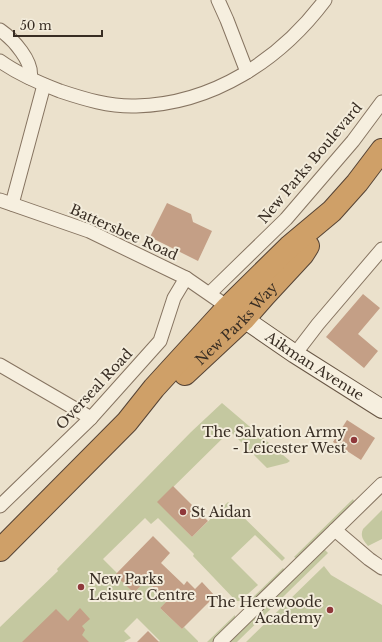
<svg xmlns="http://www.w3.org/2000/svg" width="382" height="642" font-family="'Libre Baskerville',serif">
<rect width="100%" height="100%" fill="#ebe1cc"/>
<g fill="#c4c8a0">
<polygon points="222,403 290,461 287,463 267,468 230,431 158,502 192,537 228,502 285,558 282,561 255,535 231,558 258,585 240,601 236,601 193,556 194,554 158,518 151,524 145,518 103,559 117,573 116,575 134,593 146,580 161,595 168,589 174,595 160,608 182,629 184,627 198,641 198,642 158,642 160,641 137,618 124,631 131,638 124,642 0,642 0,627 58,571 57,569 191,432"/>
<polygon points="353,499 356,505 300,560 294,557"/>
<path d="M382,510V539L368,546C363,540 360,536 363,529Z"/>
<polygon points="324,549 328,553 237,642 229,642"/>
<polygon points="324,566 331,575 382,605 382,642 246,642"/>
<polygon points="283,568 287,573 252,607 243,607"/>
<polygon points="235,615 235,623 216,642 207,642"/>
</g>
<g fill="#c49f86">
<polygon points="167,203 191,214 193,222 212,231 198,261 150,237"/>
<polygon points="363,294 380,308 358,334 378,351 364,368 326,337"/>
<polygon points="347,420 375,438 361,460 333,442"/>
<polygon points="173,486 208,521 192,537 157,502"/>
<polygon points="153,536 170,553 161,563 184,585 187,581 195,589 202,582 215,596 182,629 160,608 167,601 146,580 134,593 115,575"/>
<polygon points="80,608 90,619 82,626 85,630 82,635 89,642 22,642 56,609 68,621"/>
<polygon points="148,631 159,642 137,642"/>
</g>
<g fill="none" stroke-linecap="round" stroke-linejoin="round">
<g stroke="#867461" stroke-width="15">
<g id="street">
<polyline points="218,0 227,20 247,72"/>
<path d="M0,30C13,39 34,62 30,78"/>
<path d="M0,61C18,74 39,83 60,91C84,99 110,107 136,106C213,104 280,60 325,0"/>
<polyline points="0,200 89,231 186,278 228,307"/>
<polyline points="12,204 44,85"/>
<polyline points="210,293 286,219 353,141 382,102"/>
<polyline points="295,354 318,324 382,249"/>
<polyline points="0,365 91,418"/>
<polyline points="0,506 91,418 160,341 174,298 186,278"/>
<polyline points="335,530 369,559 382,568"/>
<polyline points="220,642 382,484"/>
</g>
</g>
<g stroke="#685644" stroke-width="20">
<g id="secondary">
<path id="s1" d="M234,312L295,354L382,409"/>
</g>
</g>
<g stroke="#554335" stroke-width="24">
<g id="highway">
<path id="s2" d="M185,374L244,319L265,295L303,254L308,246"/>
<polyline points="0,550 127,422 154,388 228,307 289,247 332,211 357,183 382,150"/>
</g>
</g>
<use href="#street" stroke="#f6efdf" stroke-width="13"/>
<use href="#secondary" stroke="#f6efdf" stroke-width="18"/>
<use href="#highway" stroke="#cfa068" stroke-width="22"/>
</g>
<g fill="#8f383a" stroke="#f3ecdb" stroke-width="1.5">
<circle cx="354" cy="440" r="4"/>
<circle cx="183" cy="512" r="4"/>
<circle cx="81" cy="587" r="4"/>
<circle cx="330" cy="610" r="4"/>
</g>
<g text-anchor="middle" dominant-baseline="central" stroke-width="4" stroke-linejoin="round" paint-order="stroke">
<g font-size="14" fill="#382d23" stroke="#f3ecdb">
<text transform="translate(310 163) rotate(-50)">New Parks Boulevard</text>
<text transform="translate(124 232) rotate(24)">Battersbee Road</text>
<text stroke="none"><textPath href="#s2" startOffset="72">New Parks Way</textPath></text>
<text stroke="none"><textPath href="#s1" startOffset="97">Aikman Avenue</textPath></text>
<text transform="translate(94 389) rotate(-47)">Overseal Road</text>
</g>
<g font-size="14" fill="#382d23" stroke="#f3ecdb" text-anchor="end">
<text x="346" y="432">The Salvation Army<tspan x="346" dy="16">- Leicester West</tspan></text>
<text x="191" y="512" text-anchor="start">St Aidan</text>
<text x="89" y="579" text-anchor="start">New Parks<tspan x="89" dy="16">Leisure Centre</tspan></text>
<text x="322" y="602">The Herewoode<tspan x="322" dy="16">Academy</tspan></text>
</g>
</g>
<path d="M14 30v6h88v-6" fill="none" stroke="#382d23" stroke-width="2"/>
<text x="20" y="30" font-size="12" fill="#382d23" stroke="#f3ecdb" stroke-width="3" paint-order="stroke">50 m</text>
</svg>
